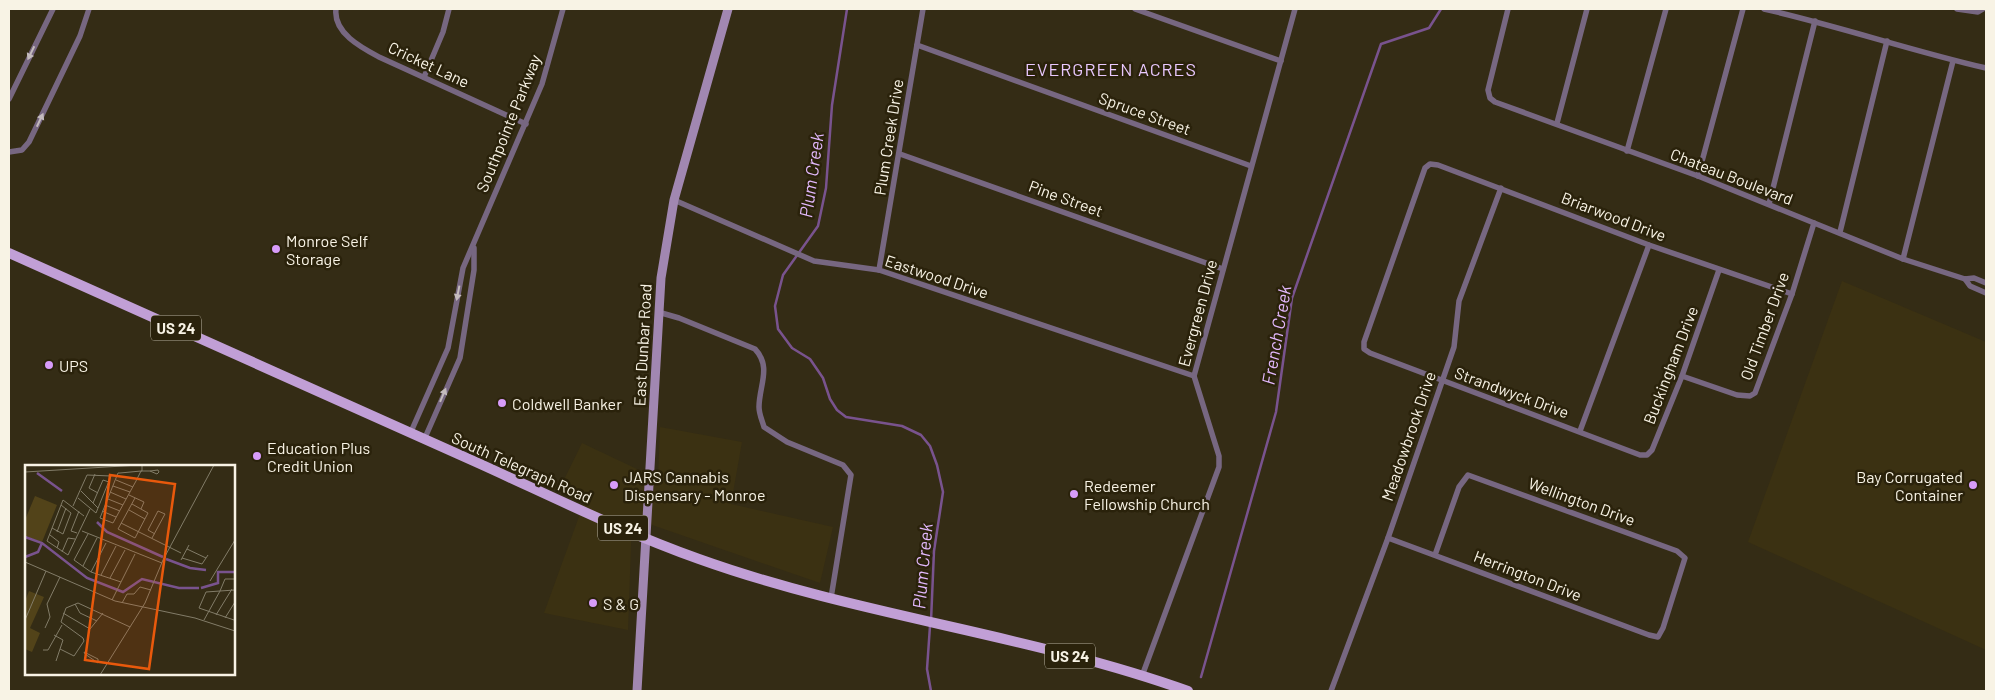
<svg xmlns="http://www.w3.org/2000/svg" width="1995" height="700" font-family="Barlow,sans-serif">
<rect width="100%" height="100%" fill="#342c15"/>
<g fill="#3b3112">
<polygon points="1842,281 1986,342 1986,650 1748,542"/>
<polygon points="660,427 742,442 731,504 833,527 820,583 632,518 628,630 544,613 585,500 560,488 582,443 658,479"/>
</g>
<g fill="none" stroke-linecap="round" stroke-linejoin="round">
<g stroke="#79538e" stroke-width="2.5">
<polyline points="847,9 832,105 826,188 818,226 783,275 775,306 778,329 792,348 810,359 823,378 830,399 837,410 846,417 902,426 921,435 930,446 937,465 943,492 934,551 931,621"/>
<polyline points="930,626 927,669 931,691"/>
<polyline points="1201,677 1276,412 1292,298 1381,44 1429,28 1441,9"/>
</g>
<g stroke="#776781" stroke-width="5.5">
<path d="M336,9C333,33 362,48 379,57L526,124"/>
<polyline points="1135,9 1281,61"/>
<polyline points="1508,9 1488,90 1490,98 1495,102 1698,176 1903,259 1965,279 1974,278 1986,283"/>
<path d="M1764,9C1839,26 1912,51 1986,68"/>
<polyline points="1957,9 1978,12 1983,9"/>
<polyline points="917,45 1251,166"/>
<polyline points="424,77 443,32 449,9"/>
<polyline points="9,99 53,9"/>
<polyline points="1557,123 1587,9"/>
<polyline points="1627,151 1666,9"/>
<polyline points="9,152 22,150 29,142 80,36 89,9"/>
<polyline points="900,154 1223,269"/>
<polyline points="1698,176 1743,9"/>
<polyline points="674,200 814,261 879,270 1194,376"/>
<polyline points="1769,204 1815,21"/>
<polyline points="1840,232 1887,41"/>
<polyline points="1903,259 1953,61"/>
<polyline points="879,270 923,9"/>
<polyline points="1719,270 1682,376 1652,450 1647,455 1640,455 1370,353 1364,349 1364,342 1425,168 1430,164 1438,165 1649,245 1792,294"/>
<polyline points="1965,279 1970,286 1986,293"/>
<path d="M658,312L679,318L755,349C772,367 759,386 759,407C759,414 762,420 764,427L787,442L843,465L851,475L831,598"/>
<polyline points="1682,376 1737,395 1750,396 1755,393 1792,294 1814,223"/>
<polyline points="1580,431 1649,245"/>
<polyline points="410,434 448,348 463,268 542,84 563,9"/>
<polyline points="424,440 460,358 474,270 474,248"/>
<polyline points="1388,538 1649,635 1658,637 1663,628 1685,558 1677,551 1468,475 1459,487 1435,555"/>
<polyline points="1142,676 1219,467 1219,456 1194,376 1295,9"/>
<polyline points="1331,691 1388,538 1454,347 1459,301 1501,188"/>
</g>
<polyline stroke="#a187b1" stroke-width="9" points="637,691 661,278 674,200 728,9"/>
<path stroke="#c19fd6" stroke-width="10" d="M9,253C165,323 321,394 478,463C551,496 623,532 699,559C858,616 1029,634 1188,691"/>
</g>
<defs><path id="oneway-solid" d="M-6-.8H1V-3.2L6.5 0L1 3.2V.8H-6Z" transform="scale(1.25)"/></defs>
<g fill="#c4bbbd">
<use href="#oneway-solid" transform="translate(31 53) rotate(116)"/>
<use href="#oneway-solid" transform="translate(40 120) rotate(-65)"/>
<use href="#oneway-solid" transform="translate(458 293) rotate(101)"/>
<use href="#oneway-solid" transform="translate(443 395) rotate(-67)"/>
</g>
<g fill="#d79bf9" stroke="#2a220b" stroke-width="2">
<circle cx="276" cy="249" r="5"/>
<circle cx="49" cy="365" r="5"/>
<circle cx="502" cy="403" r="5"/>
<circle cx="257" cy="456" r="5"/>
<circle cx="614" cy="485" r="5"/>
<circle cx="1973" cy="485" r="5"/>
<circle cx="1074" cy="494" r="5"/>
<circle cx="593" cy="603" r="5"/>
</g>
<g text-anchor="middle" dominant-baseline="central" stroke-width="5" stroke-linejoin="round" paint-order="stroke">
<g fill="#2a220b" stroke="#bab4a4" stroke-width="1">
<rect x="151" y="315.5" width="50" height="25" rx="4"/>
<rect x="598" y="515.5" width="50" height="25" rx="4"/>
<rect x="1045" y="643.5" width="50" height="25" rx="4"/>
</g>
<g font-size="15" font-weight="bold" fill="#f8f3e5">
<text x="176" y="328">US 24</text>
<text x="623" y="528">US 24</text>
<text x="1070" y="656">US 24</text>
</g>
<g font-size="16" fill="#f8f3e5" stroke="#2a220b">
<text transform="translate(429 64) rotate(25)">Cricket Lane</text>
<text transform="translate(1145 113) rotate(20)">Spruce Street</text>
<text transform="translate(508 123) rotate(-68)">Southpointe Parkway</text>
<text transform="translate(888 137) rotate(-81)">Plum Creek Drive</text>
<text transform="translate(1732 176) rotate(21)">Chateau Boulevard</text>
<text transform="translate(1066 198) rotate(20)">Pine Street</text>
<text transform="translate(1614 216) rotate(21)">Briarwood Drive</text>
<text transform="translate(937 276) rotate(18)">Eastwood Drive</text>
<text transform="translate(1197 313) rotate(-75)">Evergreen Drive</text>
<text transform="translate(1764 326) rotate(-70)">Old Timber Drive</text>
<text transform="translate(642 345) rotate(-87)">East Dunbar Road</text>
<text transform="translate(1670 365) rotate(-69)">Buckingham Drive</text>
<text transform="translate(1512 392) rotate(20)">Strandwyck Drive</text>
<text transform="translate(1408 436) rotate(-71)">Meadowbrook Drive</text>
<text transform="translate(522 467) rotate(24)">South Telegraph Road</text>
<text transform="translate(1582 501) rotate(20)">Wellington Drive</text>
<text transform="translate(1528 575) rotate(21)">Herrington Drive</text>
</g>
<g font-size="16" fill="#f8f3e5" stroke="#2a220b" text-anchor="start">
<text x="286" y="240">Monroe Self<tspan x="286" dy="18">Storage</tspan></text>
<text x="59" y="365">UPS</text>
<text x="512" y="403">Coldwell Banker</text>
<text x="267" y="447">Education Plus<tspan x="267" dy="18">Credit Union</tspan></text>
<text x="624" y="476">JARS Cannabis<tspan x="624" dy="18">Dispensary - Monroe</tspan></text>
<text x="1963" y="476" text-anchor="end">Bay Corrugated<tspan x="1963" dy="18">Container</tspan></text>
<text x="1084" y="485">Redeemer<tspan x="1084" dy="18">Fellowship Church</tspan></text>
<text x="603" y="603">S &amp; G</text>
</g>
<g font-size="18" letter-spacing="1" fill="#e9c8fe" stroke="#2a220b">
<text x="1111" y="69">EVERGREEN ACRES</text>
</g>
<g font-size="18" font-style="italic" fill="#e2b8fc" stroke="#2a220b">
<text transform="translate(811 175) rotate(-82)">Plum Creek</text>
<text transform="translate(1276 335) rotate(-80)">French Creek</text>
<text transform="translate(922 566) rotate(-85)">Plum Creek</text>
</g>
</g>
<g transform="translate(25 465)">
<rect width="210" height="210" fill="#342c15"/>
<path d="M10,31L32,40L17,77L0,71V55ZM4,126L19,132L5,163L15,168L7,187L0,184V136Z" fill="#524319"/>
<path fill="none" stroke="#79538e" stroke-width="2.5" d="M12,8L37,26M72,57L82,67L138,92M0,72L17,78L62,113L98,127L117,114L154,123H174M0,92L13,87L17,78M141,94L165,103L181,105M176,123L193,118V107H210"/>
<path fill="none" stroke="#827c68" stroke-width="1" d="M117,0V6H116L111,16L88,58L75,53L93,8H95L116,6H125M125,6L133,5L134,7L132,9ZM0,7L114,0M70,9L64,23L73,28M91,15L108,22M88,21L105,27M56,26L73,43M85,27L101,34M104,30L119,37L116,44M83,34L98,40M68,38L78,15L84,17M107,39L123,48L110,73L93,64L110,33M80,40L95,46M48,41L62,10L86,11L71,48L53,33M104,45L120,54M77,46L91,52M59,51L38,35L22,76L43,90L65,44M96,58L156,88M27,63L38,69L46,48L36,40M57,66L137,98M32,67L41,43M52,68L46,66L54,46M63,69L49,95L66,107L96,117M25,70L34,77L32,83M127,73L140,49L133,46L123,65L130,69M162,84L181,93M37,87L43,73L50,74M157,93L177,99L183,90M156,95L164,80M0,97L90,136L170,153L210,166M58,101L72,73M66,107L81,78M76,110L91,81M85,113L100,85M185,116L210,75M87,135L110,89M97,138L102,129H109L115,122L126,125M50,139L55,148L72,156M38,148L65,164L78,148M191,150L207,124M200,153L210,137M0,155L21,106M179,155L195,126L210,125M209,155L174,143L181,127L195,126L200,114H210M20,163L25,152L22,139L35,112M29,170L38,175L31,196M35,184L49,191L59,176L58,173L36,157L41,143L53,138L105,162M18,185H23L37,160M59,187L73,194V198L60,189ZM75,210L120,138L138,95L189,0"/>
<path fill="#e8590c" fill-opacity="0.15" stroke="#e8590c" stroke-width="2.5" d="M85,10L150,19L124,204L60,195Z"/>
<rect width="210" height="210" fill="none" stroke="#f8f3e5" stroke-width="2.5"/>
</g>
<rect width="1995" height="700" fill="none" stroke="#f8f3e5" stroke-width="20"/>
</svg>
